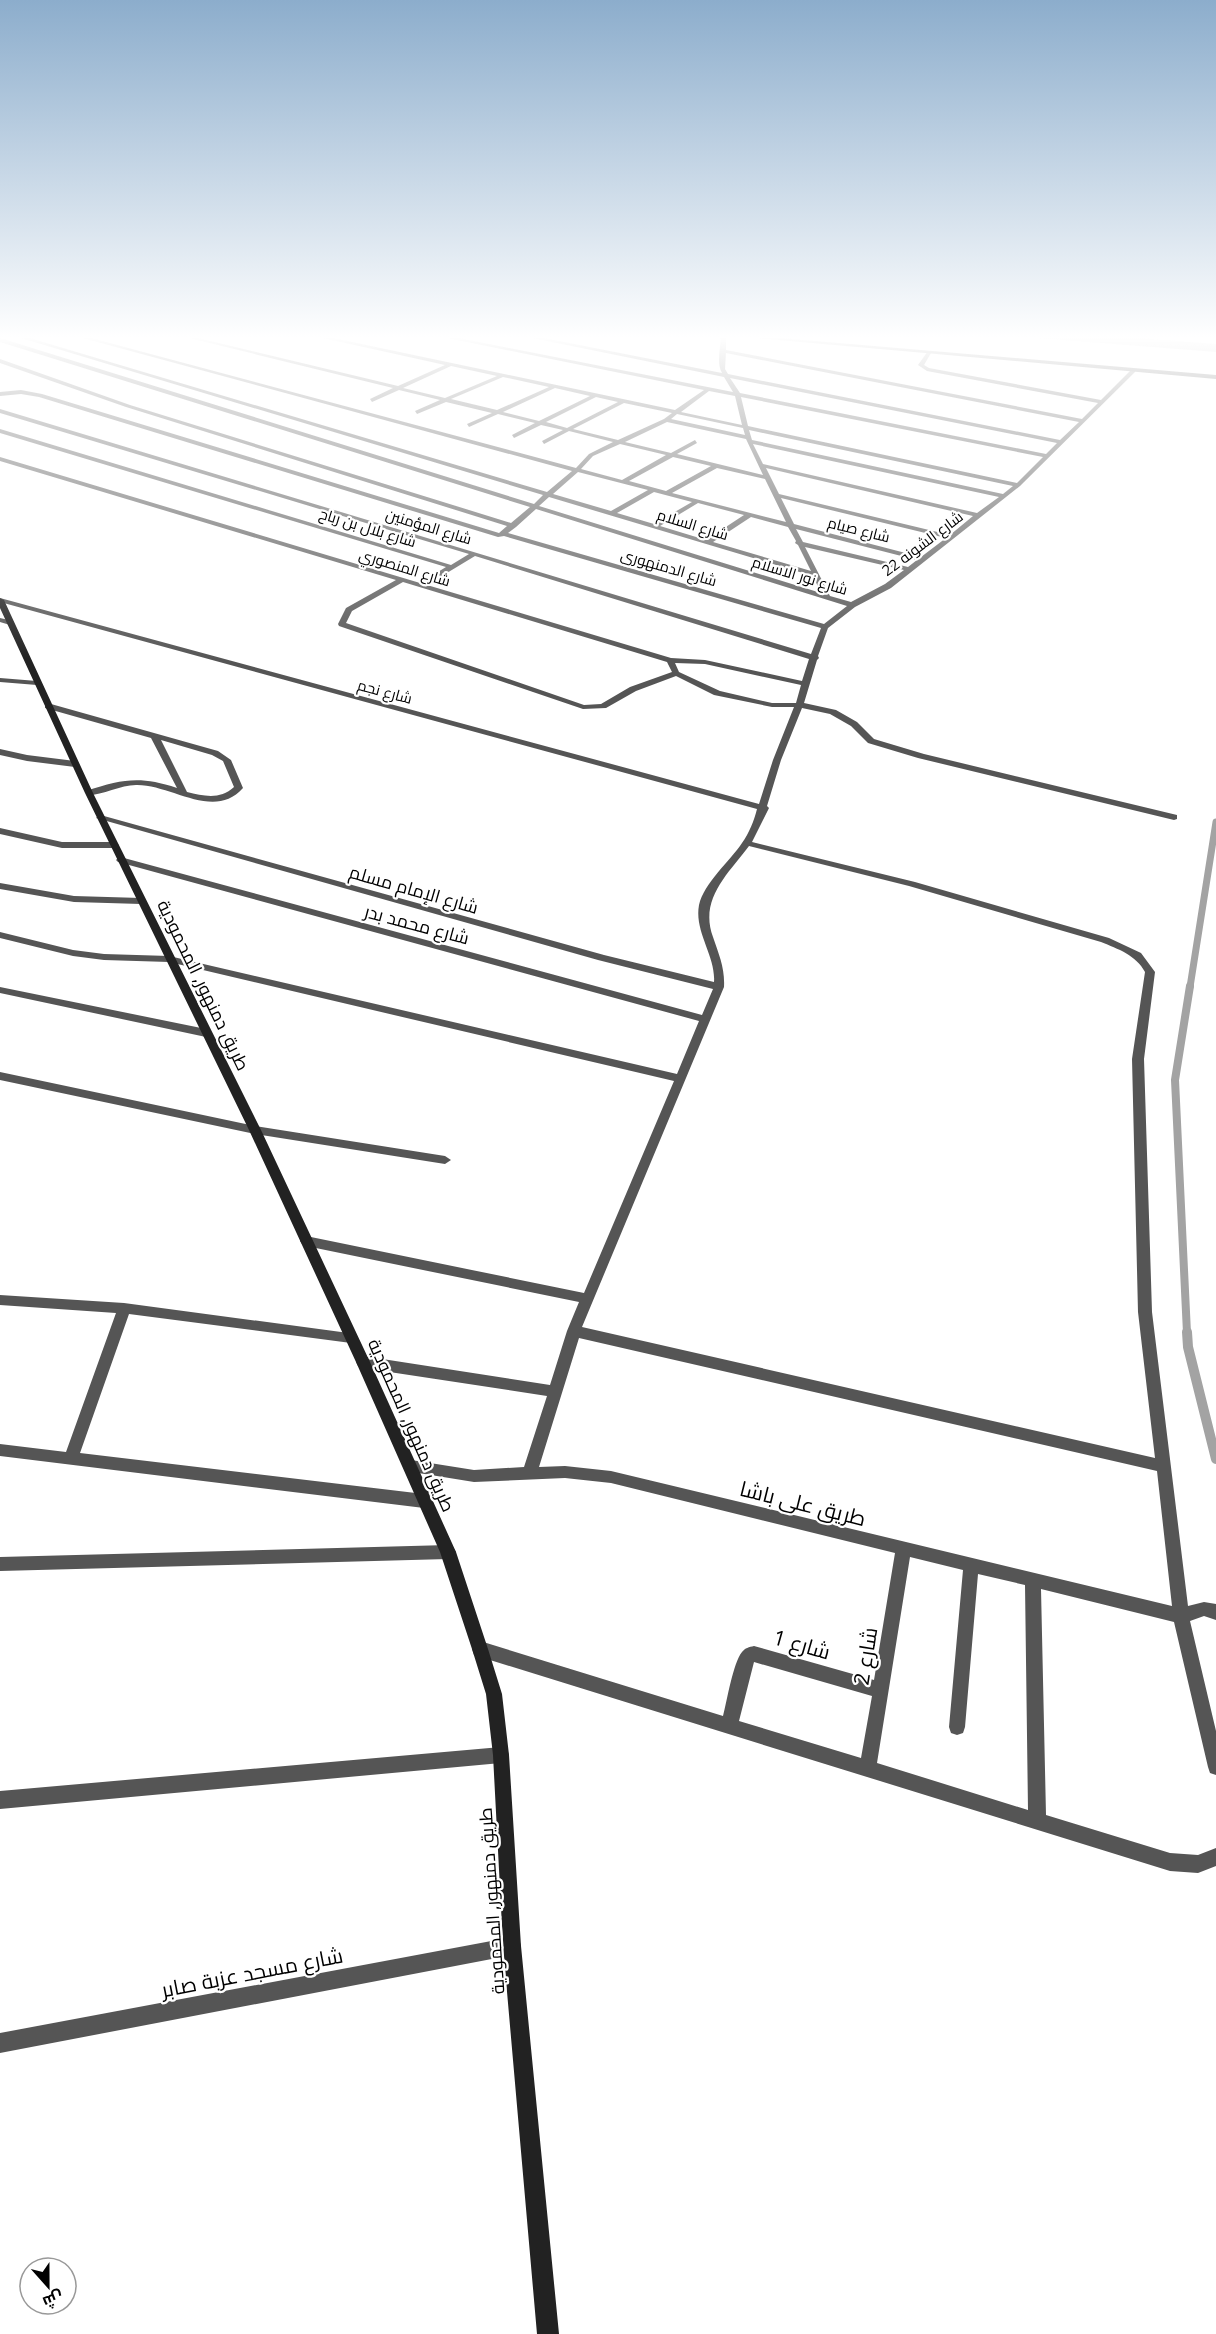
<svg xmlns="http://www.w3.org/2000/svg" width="1216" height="2334" font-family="'Open Sans',Cairo,sans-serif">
<rect width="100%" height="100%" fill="#fff"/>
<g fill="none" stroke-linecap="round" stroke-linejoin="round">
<polyline stroke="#a3a3a3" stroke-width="7" points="1190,987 1216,822"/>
<polyline stroke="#a3a3a3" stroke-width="8" points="1187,1333 1175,1080 1190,986"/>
<polyline stroke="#a3a3a3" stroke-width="10" points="1187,1332 1188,1347 1216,1459"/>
<polygon fill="#a3a3a3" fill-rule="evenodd" points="1032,334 1084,334 1216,344 1216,352 1038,338"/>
<path fill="#555" fill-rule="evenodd" d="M45,704H51L218,751L231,760L243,788C214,821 171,784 136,785C120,785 101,796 86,795V791C123,779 140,776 177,788L151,738L45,708ZM161,740L212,755L223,761L234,787C220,800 204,796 187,792Z"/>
<g fill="#555" fill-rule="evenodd">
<path d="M8,334H16L547,492L572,471L68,334H76L576,468L589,454L613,442L569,431L544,444L542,441L563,430L541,425L514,438L512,435L535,423L498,414L469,427L467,424L492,413L446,402L417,414L415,411L440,400L399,390L372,402L370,399L393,388L173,334H181L398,386L445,365L305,334H314L675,410L704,390L428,334H438L733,392L724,377L513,334H523L722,373C716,363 721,346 721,334H726V350L1082,419L1098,403L927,371L918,365L928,351L931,353L924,365L929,368L1101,400L1131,370H1135V372L1020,486L891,588L855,607L828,628L818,656L819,658L817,660L804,703L836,710L857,722L874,739L924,754L1177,815V819L1174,820L918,758L868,743L851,726L830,714L802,708L781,760L767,806L769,808L752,842L915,882L1109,938L1141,953L1155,972L1144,1059L1152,1312L1188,1606L1204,1602L1216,1604V1620L1204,1616L1190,1621L1216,1731V1775L1210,1773L1208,1767L1174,1622L1041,1589L1046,1815L1170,1853L1198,1855L1216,1848V1866L1198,1873L1170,1871L474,1655L472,1649L474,1643L480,1641L723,1716C727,1701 733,1663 742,1652C745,1648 749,1647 754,1646L874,1680L895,1553L611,1483L565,1478L474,1482L406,1471L404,1466L406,1461L411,1460L474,1470L524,1467L547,1396L363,1368L358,1366L356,1362L358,1358L363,1356L550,1385L567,1331L579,1302L306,1246L302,1244L300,1241L302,1238L306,1236L584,1293L674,1081L169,962L104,960L73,956L0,938V932L73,950L104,954L169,956L677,1074L699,1021L118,862L116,860L118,858H124L702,1015L713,989L598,960L96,818L98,816H104L604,955L714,982C716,956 694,932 699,905C704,883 730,861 742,843C749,833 754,821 757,809L0,602V598L759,804L773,760L794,707H772L714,695L676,676L636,691L606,708L583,709L339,626L338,624L346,608L396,580L0,461V457L420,583L446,567L0,433V429L451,565L469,554L0,413V409L811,654L821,628L504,536L498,537L39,397L21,394L0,396V392L21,390L42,394L499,533L507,526L126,407L0,363V359L130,405L511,523L530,507L0,342V338L534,504L543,495ZM726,353L1079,422L1060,440L728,374L725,369ZM451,366L497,376L445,398L403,388ZM503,377L549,387L497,410L451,399ZM730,378L1057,443L1046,454L740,393ZM555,388L590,396L539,421L503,412ZM709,391L735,396L742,425L681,412ZM596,397L618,402L567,428L546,422ZM741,397L1043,457L1017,483L748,426ZM624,403L672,413L664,419L618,440L573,429ZM677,414L743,428L745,435L671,419ZM667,422L746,439L763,475L677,454L697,443L695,440L671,453L625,442ZM749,430L1013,486L1003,494L752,440ZM620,444L666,455L622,480L581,469L593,456ZM753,444L999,497L977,513L763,464ZM673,457L711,466L666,491L629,481ZM717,468L765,479L786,522L672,493ZM766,468L973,516L950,535L779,494ZM578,472L648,490L611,511L553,494ZM654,492L692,502L654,524L617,513ZM549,497L813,576L821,593L539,506ZM781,498L946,538L921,557L794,524ZM698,503L744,515L706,540L660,526ZM536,509L847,606L824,624L508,533L516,527ZM751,517L788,527L796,541L795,543L798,545L811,571L713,542ZM796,529L917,560L908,567L803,542ZM805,547L904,570L885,584L851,602L830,596ZM475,556L809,659L802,681L705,660L671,658L427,585ZM403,582L667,662L672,672L630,687L601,704L584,705L346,623L352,611ZM675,663L705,664L801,685L796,703H772L720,691L679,672ZM749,846L909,886L1101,942C1118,949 1136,955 1145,972L1132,1059L1138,1312L1155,1458L582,1327L724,987C725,968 719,955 713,937C699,899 728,874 749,846ZM579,1338L1157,1471L1172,1606L611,1471L565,1466L539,1467ZM910,1557L963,1570L949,1727L951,1733L957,1735L963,1733L965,1727L978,1574L1025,1585L1028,1810L877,1763ZM754,1662L872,1696L861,1758L739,1721Z"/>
<polygon points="0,618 13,621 14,623 10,625 0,622"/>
<polygon points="0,678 37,681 41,683 37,685 0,682"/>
<polygon points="0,749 27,755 75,761 79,764 75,767 27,761 0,755"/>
<polygon points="0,828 62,842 114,842 119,845 114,848 62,848 0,834"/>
<polygon points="0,883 74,896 141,898 146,901 141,904 74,902 0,889"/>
<polygon points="0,987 206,1029 211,1033 206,1037 0,993"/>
<polygon points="0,1072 255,1126 445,1156 451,1160 445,1164 255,1134 0,1080"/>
<polygon points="0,1295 124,1303 356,1334 358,1338 356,1342 351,1343 129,1314 80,1453 424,1494 429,1496 431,1501 429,1506 424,1508 0,1456 0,1444 66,1452 116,1313 0,1305"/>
<polygon points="448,1545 453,1547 456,1552 453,1557 448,1559 0,1571 0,1557"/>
<polygon points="501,1747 507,1749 509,1755 507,1761 501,1763 0,1809 0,1791"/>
<polygon points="512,1937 519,1939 521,1946 519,1953 512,1955 0,2053 0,2033"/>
</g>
<g fill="#222" fill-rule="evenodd">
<polygon points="713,334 731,334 1216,375 1216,379"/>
<polygon points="0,598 4,600 93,793 261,1130 370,1362 456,1552 488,1649 502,1694 509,1755 521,1946 559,2334 537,2334 503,1946 493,1755 486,1694 472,1649 440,1552 356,1362 249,1130 85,793 0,608"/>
</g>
</g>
<linearGradient id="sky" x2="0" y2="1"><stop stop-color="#8cadcc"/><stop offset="0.51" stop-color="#fff"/><stop offset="1" stop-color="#fff" stop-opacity="0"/></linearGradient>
<rect width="1216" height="661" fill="url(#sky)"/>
<g text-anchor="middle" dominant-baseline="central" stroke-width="4.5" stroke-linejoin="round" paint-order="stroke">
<g font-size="15" fill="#000" stroke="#fff">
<text transform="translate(693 524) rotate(17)">شارع السلام</text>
<text transform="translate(429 526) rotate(17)">شارع المؤمنين</text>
<text transform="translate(368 527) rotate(17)">شارع بلال بن رباح</text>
<text transform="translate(859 529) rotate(14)">شارع صيام</text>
<text transform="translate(922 543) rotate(-37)">شارع الشونه 22</text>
<text transform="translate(405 567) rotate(17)">شارع المنصوري</text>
<text transform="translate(669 567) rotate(16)">شارع الدمنهورى</text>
<text transform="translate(800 575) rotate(17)">شارع نور الاسلام</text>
<text transform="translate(385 691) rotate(15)">شارع نجم</text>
</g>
<g font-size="18" fill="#000" stroke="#fff">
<text transform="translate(414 889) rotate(16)">شارع الإمام مسلم</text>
<text transform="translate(417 924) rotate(15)">شارع محمد بدر</text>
<text transform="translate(204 985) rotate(64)">طريق دمنهور, المحمودية</text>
<text transform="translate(412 1425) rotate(66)">طريق دمنهور, المحمودية</text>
<text transform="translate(491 1901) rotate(-94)">طريق دمنهور, المحمودية</text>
</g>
<g font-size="21" fill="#000" stroke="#fff">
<text transform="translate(803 1503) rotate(14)">طريق على باشا</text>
<text transform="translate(802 1644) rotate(16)">شارع 1</text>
<text transform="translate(865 1656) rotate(-81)">شارع 2</text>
<text transform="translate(252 1972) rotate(-11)">شارع مسجد عزبة صابر</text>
</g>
</g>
<g transform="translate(48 2286) rotate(159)"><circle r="28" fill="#ffffff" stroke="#999999" stroke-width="1.5"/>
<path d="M0-4.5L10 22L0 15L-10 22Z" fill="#000000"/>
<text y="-9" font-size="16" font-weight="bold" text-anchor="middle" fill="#000000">ش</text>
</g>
</svg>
